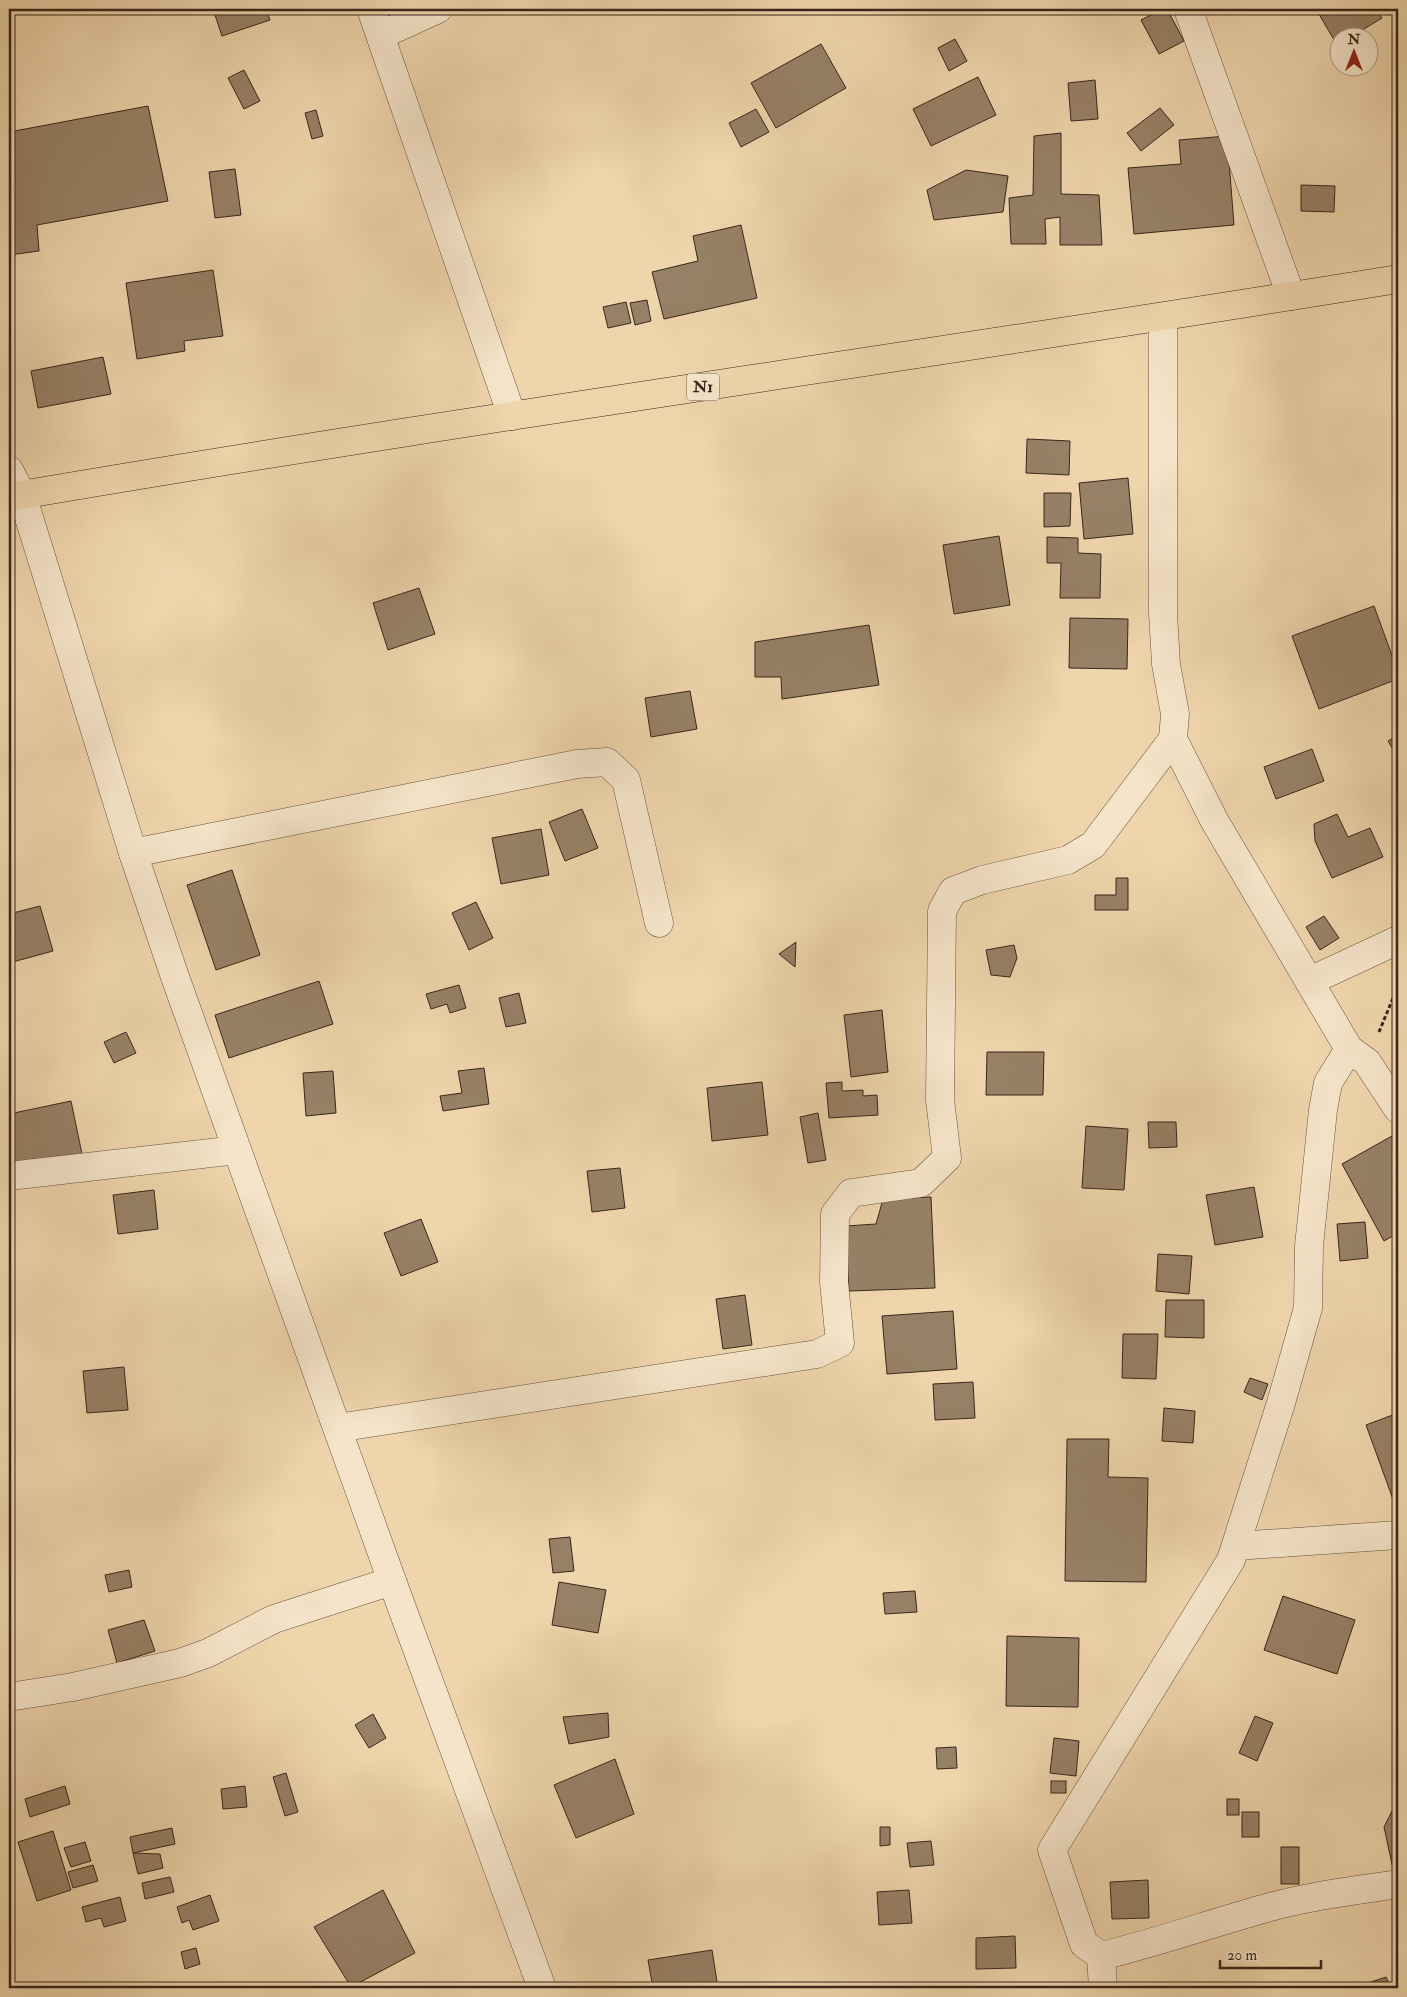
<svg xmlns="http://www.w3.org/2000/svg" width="1407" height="1997" font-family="'IM FELL Double Pica',serif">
<rect width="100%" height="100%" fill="#efd5ac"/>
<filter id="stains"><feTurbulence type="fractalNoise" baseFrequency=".004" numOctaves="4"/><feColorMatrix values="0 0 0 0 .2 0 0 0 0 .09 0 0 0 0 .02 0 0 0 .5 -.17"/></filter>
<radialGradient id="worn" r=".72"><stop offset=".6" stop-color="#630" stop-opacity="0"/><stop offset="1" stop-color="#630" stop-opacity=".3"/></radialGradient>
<g fill="#978166" stroke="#38271b">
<polygon points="213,9 266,9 270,20 222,36"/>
<polygon points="1163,9 1167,9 1184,41 1159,54 1141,20"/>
<polygon points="1316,9 1376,9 1382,18 1349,38 1340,38 1340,43 1337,45"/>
<polygon points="955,39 967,61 949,71 938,48"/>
<polygon points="821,44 846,88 776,128 751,83"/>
<polygon points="244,70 260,101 244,109 228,78"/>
<polygon points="978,77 996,115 931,146 913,109"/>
<polygon points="1095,80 1098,119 1071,121 1068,83"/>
<polygon points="148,106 168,201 37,225 39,251 9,255 9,132"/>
<polygon points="1160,108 1174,125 1141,151 1127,133"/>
<polygon points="756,109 769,132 741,147 729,123"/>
<polygon points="316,110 323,136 312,139 305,113"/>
<polygon points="1061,133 1061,194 1099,195 1102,245 1060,245 1060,217 1045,219 1046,244 1011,244 1009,198 1033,195 1034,136"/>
<polygon points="1227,136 1234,225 1134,234 1128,168 1181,164 1179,140"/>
<polygon points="235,169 241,215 215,218 209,172"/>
<polygon points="966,170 1008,176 1003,212 934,220 927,190"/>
<polygon points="1301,185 1335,186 1334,212 1301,211"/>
<polygon points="741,225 757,298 664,319 652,272 698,261 693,236"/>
<polygon points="213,270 223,336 184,341 185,351 137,359 126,283"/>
<polygon points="647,300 651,321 635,325 630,303"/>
<polygon points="626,302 631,323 608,328 603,307"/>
<polygon points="103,357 111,394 38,408 31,371"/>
<polygon points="1027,439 1070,441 1069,475 1026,473"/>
<polygon points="1128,478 1133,534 1084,539 1079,483"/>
<polygon points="1044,493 1071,493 1070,526 1044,527"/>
<polygon points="999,536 1010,605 954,614 943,545"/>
<polygon points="1047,537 1078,538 1078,553 1101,554 1100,598 1060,598 1061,563 1047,563"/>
<polygon points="419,588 435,634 388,650 373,603"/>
<polygon points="1374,606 1398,672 1398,679 1319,709 1292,636"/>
<polygon points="1070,618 1128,619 1127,669 1069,668"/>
<polygon points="869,625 879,685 782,699 781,677 755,677 755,642"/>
<polygon points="690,691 697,729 651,737 645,698"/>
<polygon points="1398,735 1398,758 1388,741"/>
<polygon points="1312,749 1324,781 1276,799 1264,767"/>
<polygon points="582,809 598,848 565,861 549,822"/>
<polygon points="1337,814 1348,837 1370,828 1383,857 1332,878 1315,841 1314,824"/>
<polygon points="541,829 549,875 501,884 492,838"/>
<polygon points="232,870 260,955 216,970 187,885"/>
<polygon points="1116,878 1128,878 1128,910 1095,910 1095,895 1116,895"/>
<polygon points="476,902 493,938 469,950 452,913"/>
<polygon points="40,906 53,951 9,963 9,914"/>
<polygon points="1324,916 1339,938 1320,950 1306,927"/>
<polygon points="796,942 795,967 779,954"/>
<polygon points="1014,945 1017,958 1010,977 991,975 986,950"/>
<polygon points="319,981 333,1024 229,1058 215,1015"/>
<polygon points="459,985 466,1008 450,1013 447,1004 431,1009 426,994"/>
<polygon points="519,993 526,1023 506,1027 499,998"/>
<polygon points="882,1010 888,1072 851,1077 844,1015"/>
<polygon points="126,1032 136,1053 114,1063 104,1042"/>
<polygon points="987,1052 1044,1052 1043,1095 986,1095"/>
<polygon points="484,1068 489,1104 443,1111 440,1096 462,1093 458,1071"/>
<polygon points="333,1071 336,1113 306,1116 303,1073"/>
<polygon points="762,1082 768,1135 712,1141 707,1088"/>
<polygon points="842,1082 842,1091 863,1090 863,1096 877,1095 878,1115 829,1118 826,1083"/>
<polygon points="71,1101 82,1154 14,1168 9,1145 9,1114"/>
<polygon points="818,1113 826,1160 808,1163 800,1117"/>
<polygon points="1148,1122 1176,1122 1177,1147 1149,1148"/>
<polygon points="1086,1126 1128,1129 1124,1190 1082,1188"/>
<polygon points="1392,1136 1398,1147 1398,1233 1384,1241 1342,1164"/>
<polygon points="620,1168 625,1208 592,1212 587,1171"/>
<polygon points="1254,1187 1263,1237 1215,1245 1206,1195"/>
<polygon points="154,1190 158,1229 118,1234 113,1195"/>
<polygon points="931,1197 935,1288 849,1291 846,1226 876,1224 883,1199"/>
<polygon points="421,1219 438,1262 401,1276 384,1233"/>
<polygon points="1365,1222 1368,1258 1340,1261 1337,1224"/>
<polygon points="1158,1254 1192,1256 1189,1294 1156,1291"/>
<polygon points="745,1295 752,1345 723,1349 716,1299"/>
<polygon points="1166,1300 1204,1300 1204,1338 1165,1337"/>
<polygon points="953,1311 957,1369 887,1374 882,1316"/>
<polygon points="1123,1334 1158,1334 1156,1379 1122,1378"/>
<polygon points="124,1367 128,1410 87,1413 83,1371"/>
<polygon points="1250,1378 1268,1384 1262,1400 1244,1392"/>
<polygon points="973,1382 975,1418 935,1420 933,1384"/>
<polygon points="1164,1408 1195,1411 1193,1443 1162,1441"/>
<polygon points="1398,1413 1398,1513 1366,1425"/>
<polygon points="1067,1439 1109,1439 1108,1477 1148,1478 1146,1582 1065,1581"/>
<polygon points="570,1537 574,1571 553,1573 549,1539"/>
<polygon points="129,1570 132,1587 109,1592 105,1575"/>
<polygon points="559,1582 606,1590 598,1633 552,1625"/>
<polygon points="915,1591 917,1612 885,1614 883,1593"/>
<polygon points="1283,1596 1355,1620 1337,1674 1264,1650"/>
<polygon points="144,1620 155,1651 117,1663 108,1630"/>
<polygon points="1007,1636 1079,1638 1078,1707 1006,1706"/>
<polygon points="608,1713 609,1737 569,1744 563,1717"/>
<polygon points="373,1714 386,1738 369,1748 355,1725"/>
<polygon points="1255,1716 1273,1723 1257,1761 1239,1753"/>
<polygon points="1054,1738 1079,1741 1076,1776 1050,1773"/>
<polygon points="956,1747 957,1768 937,1769 936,1748"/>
<polygon points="615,1759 634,1814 576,1838 554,1785"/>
<polygon points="286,1773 298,1812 285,1816 273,1777"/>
<rect x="1051" y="1781" width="15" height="12"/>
<polygon points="65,1786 70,1804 30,1817 25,1799"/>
<polygon points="245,1786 247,1807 223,1809 221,1789"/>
<rect x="1227" y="1799" width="12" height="16"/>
<polygon points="1398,1810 1398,1877 1395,1878 1384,1827 1392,1811"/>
<rect x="1242" y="1812" width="17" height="25"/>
<polygon points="880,1827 890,1827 890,1845 880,1846"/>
<polygon points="172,1828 175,1844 133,1853 130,1837"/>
<polygon points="53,1831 71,1890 37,1901 18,1842"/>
<polygon points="931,1841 934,1865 910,1867 907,1843"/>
<polygon points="85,1842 91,1861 71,1867 64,1848"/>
<rect x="1281" y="1847" width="18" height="37"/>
<polygon points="133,1853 160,1854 163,1868 138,1874"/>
<polygon points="93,1865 98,1881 73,1888 68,1872"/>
<polygon points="170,1877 174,1892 145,1899 142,1883"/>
<polygon points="1148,1880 1149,1918 1112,1919 1110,1882"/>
<polygon points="383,1890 415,1953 351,1987 314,1927"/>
<polygon points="909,1890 912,1923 879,1925 877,1892"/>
<polygon points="210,1895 219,1921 193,1930 189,1920 182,1923 177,1907"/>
<polygon points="120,1897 126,1921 104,1927 101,1918 86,1922 82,1907"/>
<polygon points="1015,1936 1016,1968 976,1969 976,1938"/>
<polygon points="196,1948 200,1964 185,1969 181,1952"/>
<polygon points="712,1950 718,1988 653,1988 648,1960"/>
<polygon points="1386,1977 1391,1988 1366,1988 1365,1984"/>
</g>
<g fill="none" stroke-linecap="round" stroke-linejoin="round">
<g stroke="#66523f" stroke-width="29">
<g id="street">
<polyline points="371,9 512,416"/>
<polyline points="1188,9 1291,296"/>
<polyline points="381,35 438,9"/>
<polyline points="1163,317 1163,613 1166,664 1175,714 1173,739 1214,820 1349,1049 1367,1062 1398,1109"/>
<polyline points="9,470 22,495 133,853 175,977 392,1581 542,1988"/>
<polyline points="133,853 577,764 607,762 626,780 659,923"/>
<polyline points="1310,981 1398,940"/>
<path d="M1349,1049L1328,1083L1323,1110L1309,1246L1308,1308L1281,1403L1231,1560L1052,1850L1084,1944L1101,1956C1156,1943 1209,1924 1263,1909C1307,1896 1353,1891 1398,1884"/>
<polyline points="9,1176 237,1150"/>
<polyline points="337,1428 817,1354 840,1343 834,1282 835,1214 851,1193 921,1183 947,1158 940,1100 942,911 953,891 982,880 1068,860 1093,845 1173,739"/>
<polyline points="1236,1546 1398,1535"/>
<polyline points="9,1697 73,1687 180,1663 208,1653 274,1619 392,1581"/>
<polyline points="1101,1956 1103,1988"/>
</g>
</g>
<g stroke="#38271b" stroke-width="29">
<path id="highway" d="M9,497C471,418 935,354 1398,279"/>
</g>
<polyline stroke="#38271b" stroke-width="3" stroke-dasharray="4 2.5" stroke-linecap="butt" points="1379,1032 1398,986"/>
<use href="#street" stroke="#f5e4c9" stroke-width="28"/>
<use href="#highway" stroke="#efd5ac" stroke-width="28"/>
</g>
<g text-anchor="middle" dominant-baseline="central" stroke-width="4" stroke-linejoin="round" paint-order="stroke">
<rect fill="#f5e4c9" stroke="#71604f" stroke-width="1" x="687" y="373.5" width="32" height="27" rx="4"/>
<g font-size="16" font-weight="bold" fill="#38271b">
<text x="703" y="387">N1</text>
</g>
</g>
<rect width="1407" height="1997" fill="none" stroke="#efd5ac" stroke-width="30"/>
<rect x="10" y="10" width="1387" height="1977" fill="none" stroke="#38271b" stroke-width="2.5"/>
<rect x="15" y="15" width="1377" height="1967" fill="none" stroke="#38271b"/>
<g transform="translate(1354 52)"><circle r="24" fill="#f5e4c9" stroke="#a99883"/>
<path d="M0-4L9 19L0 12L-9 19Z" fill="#8f2418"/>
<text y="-8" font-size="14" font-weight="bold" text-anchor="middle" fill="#38271b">N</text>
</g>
<path d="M1220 1960v8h101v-8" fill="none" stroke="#38271b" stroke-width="2.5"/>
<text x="1227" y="1960" font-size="15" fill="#38271b" stroke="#f5e4c9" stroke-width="4" paint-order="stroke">20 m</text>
<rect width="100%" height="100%" filter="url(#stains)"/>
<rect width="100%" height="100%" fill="url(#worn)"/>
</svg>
